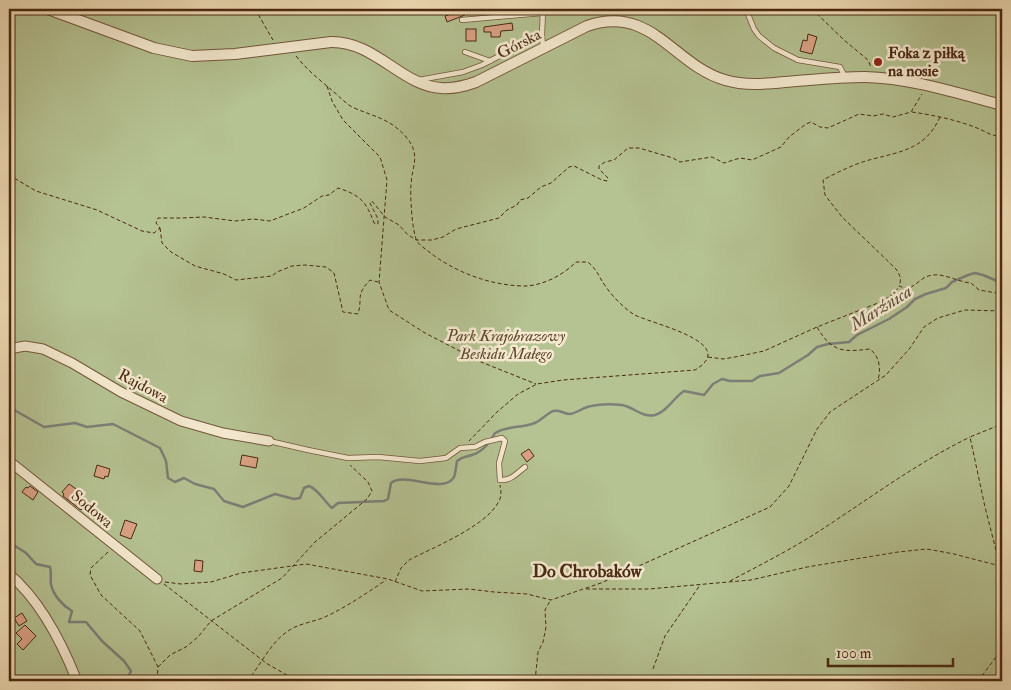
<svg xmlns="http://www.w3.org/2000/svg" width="1011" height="690" font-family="'IM FELL Double Pica',serif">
<rect width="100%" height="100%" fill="#f0deb7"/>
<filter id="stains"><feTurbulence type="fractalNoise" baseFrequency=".004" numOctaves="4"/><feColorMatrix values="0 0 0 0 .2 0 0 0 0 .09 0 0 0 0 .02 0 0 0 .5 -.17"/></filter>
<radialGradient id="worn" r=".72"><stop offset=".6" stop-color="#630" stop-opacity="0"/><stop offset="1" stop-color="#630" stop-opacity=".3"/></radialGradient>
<rect fill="#b5c292" stroke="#7f7652" x="9" y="9" width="993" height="672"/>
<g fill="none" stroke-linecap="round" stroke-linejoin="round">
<g stroke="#7d7f78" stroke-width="2.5">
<path d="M9,407L44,427L75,423L87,427L113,424L160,448L166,461L168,478L175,482L184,478L195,484L214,489L224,501L243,507L275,494L294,499L300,498L304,488L309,486C319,490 324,501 332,508L338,503L384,501L388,499L391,483C404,471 444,495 454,477C456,472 456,466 457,461C463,456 466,457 472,455C483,452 490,442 495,433C507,426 519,428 532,424C540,422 544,416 551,412C558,408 563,414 570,414C577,413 584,407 591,406C600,404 613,404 622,405C634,407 642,418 655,415C668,411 673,398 684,391L704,395L713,384L722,379L730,381H752L760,376L779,373L808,355L817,347L828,344L849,342L857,335L889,319L907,307L915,299L926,294L946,288L952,282L968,275L975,273L983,275L1002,283"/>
<path d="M9,542L26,553L36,564L50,567C52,575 50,578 51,584C53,595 62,605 72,611L69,622H86L102,641L124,661L131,671L126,681"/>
</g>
</g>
<g fill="#d9a284" stroke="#492913">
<polygon points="463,10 465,15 447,22 445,16"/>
<polygon points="512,23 513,30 501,31 500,37 491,37 491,32 484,32 484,27"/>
<rect x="466" y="29" width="10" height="12"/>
<polygon points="808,34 817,37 812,54 800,51 803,40 807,41"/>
<polygon points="529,449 534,456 527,462 521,454"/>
<polygon points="242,455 258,458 256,468 240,465"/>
<polygon points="97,465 110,469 108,477 105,476 104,479 94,476"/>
<polygon points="69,484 82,493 80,496 86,500 84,502 85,506 81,510 63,496 64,494 62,492"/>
<polygon points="30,486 38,492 33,500 22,492 26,487 28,488"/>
<polygon points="125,520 137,524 131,539 120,535"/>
<polygon points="195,560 203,561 202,572 194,571"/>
<polygon points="22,613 27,621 19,626 14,618"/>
<polygon points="25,625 36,636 23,650 17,644 22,639 16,633"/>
</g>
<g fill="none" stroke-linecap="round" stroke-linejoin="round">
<g stroke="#73563c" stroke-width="6">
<g id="service">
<polyline points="543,9 542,35 543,47"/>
<polyline points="746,9 754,29 759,36 774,48 798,60 840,67 845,77"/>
<polyline points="462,20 542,13"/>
<polyline points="465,52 490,61"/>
<polyline points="419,80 463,72 482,65 509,51"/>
<path d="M269,441L308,450L348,458L378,457L420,461L446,458L460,448L475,447L485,442L502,438L505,441L499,463L500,480C511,481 517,473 525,467"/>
<polyline points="9,586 15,580"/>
</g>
</g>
<g stroke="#73563c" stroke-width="11">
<g id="minor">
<polyline points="9,349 25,346 43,349 72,363 121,392 181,421 223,433 269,441"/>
<polyline points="9,461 157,579"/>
<path d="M9,574C41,601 62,643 77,681"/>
</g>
</g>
<g stroke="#73563c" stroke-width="12">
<path id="tertiary" d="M48,9L154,48L192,56L235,54L331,42C375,41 402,86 441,88C453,89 465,86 476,82L587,26C652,4 673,65 725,80C745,86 765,84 785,82C812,80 838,77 865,77C911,78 957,93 1002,105"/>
</g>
<g stroke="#492913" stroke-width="1" stroke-dasharray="4 2.5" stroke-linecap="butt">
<polyline points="255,9 273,40"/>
<polyline points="812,9 844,40 868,60 871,67"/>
<path d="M296,56C307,70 321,81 334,92C340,97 345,103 352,107C374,117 390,118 407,138C421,156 412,165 411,185C410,195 412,232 417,241C419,245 424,248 428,251C454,272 491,286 526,286C544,285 563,275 576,262H588C599,272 598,276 606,287C613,297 623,307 633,314C647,323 742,342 695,370L563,380L537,384L518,394L497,412L469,441"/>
<polyline points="327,86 332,101 343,120 380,157 387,180 379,282 389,310 425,333 481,362 536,384"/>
<path d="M912,112C933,115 957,120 977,128C985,131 992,137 1002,136"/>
<path d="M940,117C926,148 904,151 873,159C856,163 838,172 823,180L825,195L842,217L896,269C900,275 902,279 899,286L908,289C914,286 919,281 924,278C939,269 956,282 971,283L979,290L1002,294"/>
<path d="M9,175L36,191L97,210L142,231L154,233L160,228L156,223L158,218H182L204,217L235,221L253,219L270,221L304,208L322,196L329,195L338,188C360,195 366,201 374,223L378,224V219L370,203L372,201L385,217L399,225L407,234L416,240H432L443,237L456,229L499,218L507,210L517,205L520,200L528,198L541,187L551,183L569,167L574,166L602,180L607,181L608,178L599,169V166L605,162L614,160L628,148H639L673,158L680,162L712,157L724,163L740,158L752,160L781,147L789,137L806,124L811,122L820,127L828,128L859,114L873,116L883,114L893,117L911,112L922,94"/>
<path d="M160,228L162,243L171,252L195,266L224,274L236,280L272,276L277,272L292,266L305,265L326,267L334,273L343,312L358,314C363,297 355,296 370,280L378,282"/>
<path d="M817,327C832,353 844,352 870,349C880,357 881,369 878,380"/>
<polyline points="708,357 723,359 735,357 764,351 817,327 883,301 893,294 899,287"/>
<polyline points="108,552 91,568 90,575 101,595 140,631 158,667 157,681"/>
<path d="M730,581C760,565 792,549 821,530C870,498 917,463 970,437"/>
<polyline points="165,582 181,584 211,582 241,573 306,564 388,579 422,591 469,589 494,592 527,594 551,600 601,583 770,507 789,486 817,429 830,412 886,375 910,348 924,327 938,318 965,310 1002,311"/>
<path d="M395,582L401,568L409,560C434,547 487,526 499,501C502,496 501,491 500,485"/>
<polyline points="164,584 266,663 297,681"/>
<polyline points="586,589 649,589 751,580 807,567 898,552 927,549 954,554 1000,566 985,507 970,437 1002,424"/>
<polyline points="158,667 170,655 186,647 198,637 211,621 282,578 315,542 367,499 372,491 368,482 350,465"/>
<polyline points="653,669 665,636 700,585"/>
<path d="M247,681C261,665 270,643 288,631C299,623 315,622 327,616C348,606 367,593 386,580"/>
<polyline points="535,681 538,652 543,642 546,627 545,610 550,601"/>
<polyline points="978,681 1002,649"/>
</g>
<use href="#service" stroke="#f5ead0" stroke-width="4.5"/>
<use href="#minor" stroke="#f5ead0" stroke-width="9"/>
<use href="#tertiary" stroke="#f5ead0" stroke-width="10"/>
</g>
<circle fill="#8f2418" stroke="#f5ead0" stroke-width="2" cx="878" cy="62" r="5"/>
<g text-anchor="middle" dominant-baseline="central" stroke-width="5" stroke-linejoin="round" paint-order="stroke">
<g font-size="16" fill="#492913" stroke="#f5ead0">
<text transform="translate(519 44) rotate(-27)">Górska</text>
<text transform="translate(143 386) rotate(28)">Rajdowa</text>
<text transform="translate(92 509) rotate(40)">Sodowa</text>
</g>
<g font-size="16" font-weight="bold" fill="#492913" stroke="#f5ead0" text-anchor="start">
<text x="888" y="53">Foka z piłką<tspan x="888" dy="18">na nosie</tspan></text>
</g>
<g font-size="16" font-style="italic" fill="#5f482c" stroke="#f5ead0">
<text x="506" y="336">Park Krajobrazowy<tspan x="506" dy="18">Beskidu Małego</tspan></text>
</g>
<g font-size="18" font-style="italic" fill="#5f4d3d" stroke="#f5ead0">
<text transform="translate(881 308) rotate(-32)">Marźnica</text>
</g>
<g font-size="18" font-weight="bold" fill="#492913" stroke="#f5ead0">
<text x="587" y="571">Do Chrobaków</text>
</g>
</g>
<rect width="1011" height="690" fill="none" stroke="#f0deb7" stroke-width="30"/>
<rect x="10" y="10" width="991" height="670" fill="none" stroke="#492913" stroke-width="2.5"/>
<rect x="15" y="15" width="981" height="660" fill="none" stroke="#492913"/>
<path d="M828 658v8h125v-8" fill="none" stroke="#492913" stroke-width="2.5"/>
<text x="836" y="658" font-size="15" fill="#492913" stroke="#f5ead0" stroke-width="4" paint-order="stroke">100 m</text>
<rect width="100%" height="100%" filter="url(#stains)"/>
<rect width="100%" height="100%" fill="url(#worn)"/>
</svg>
